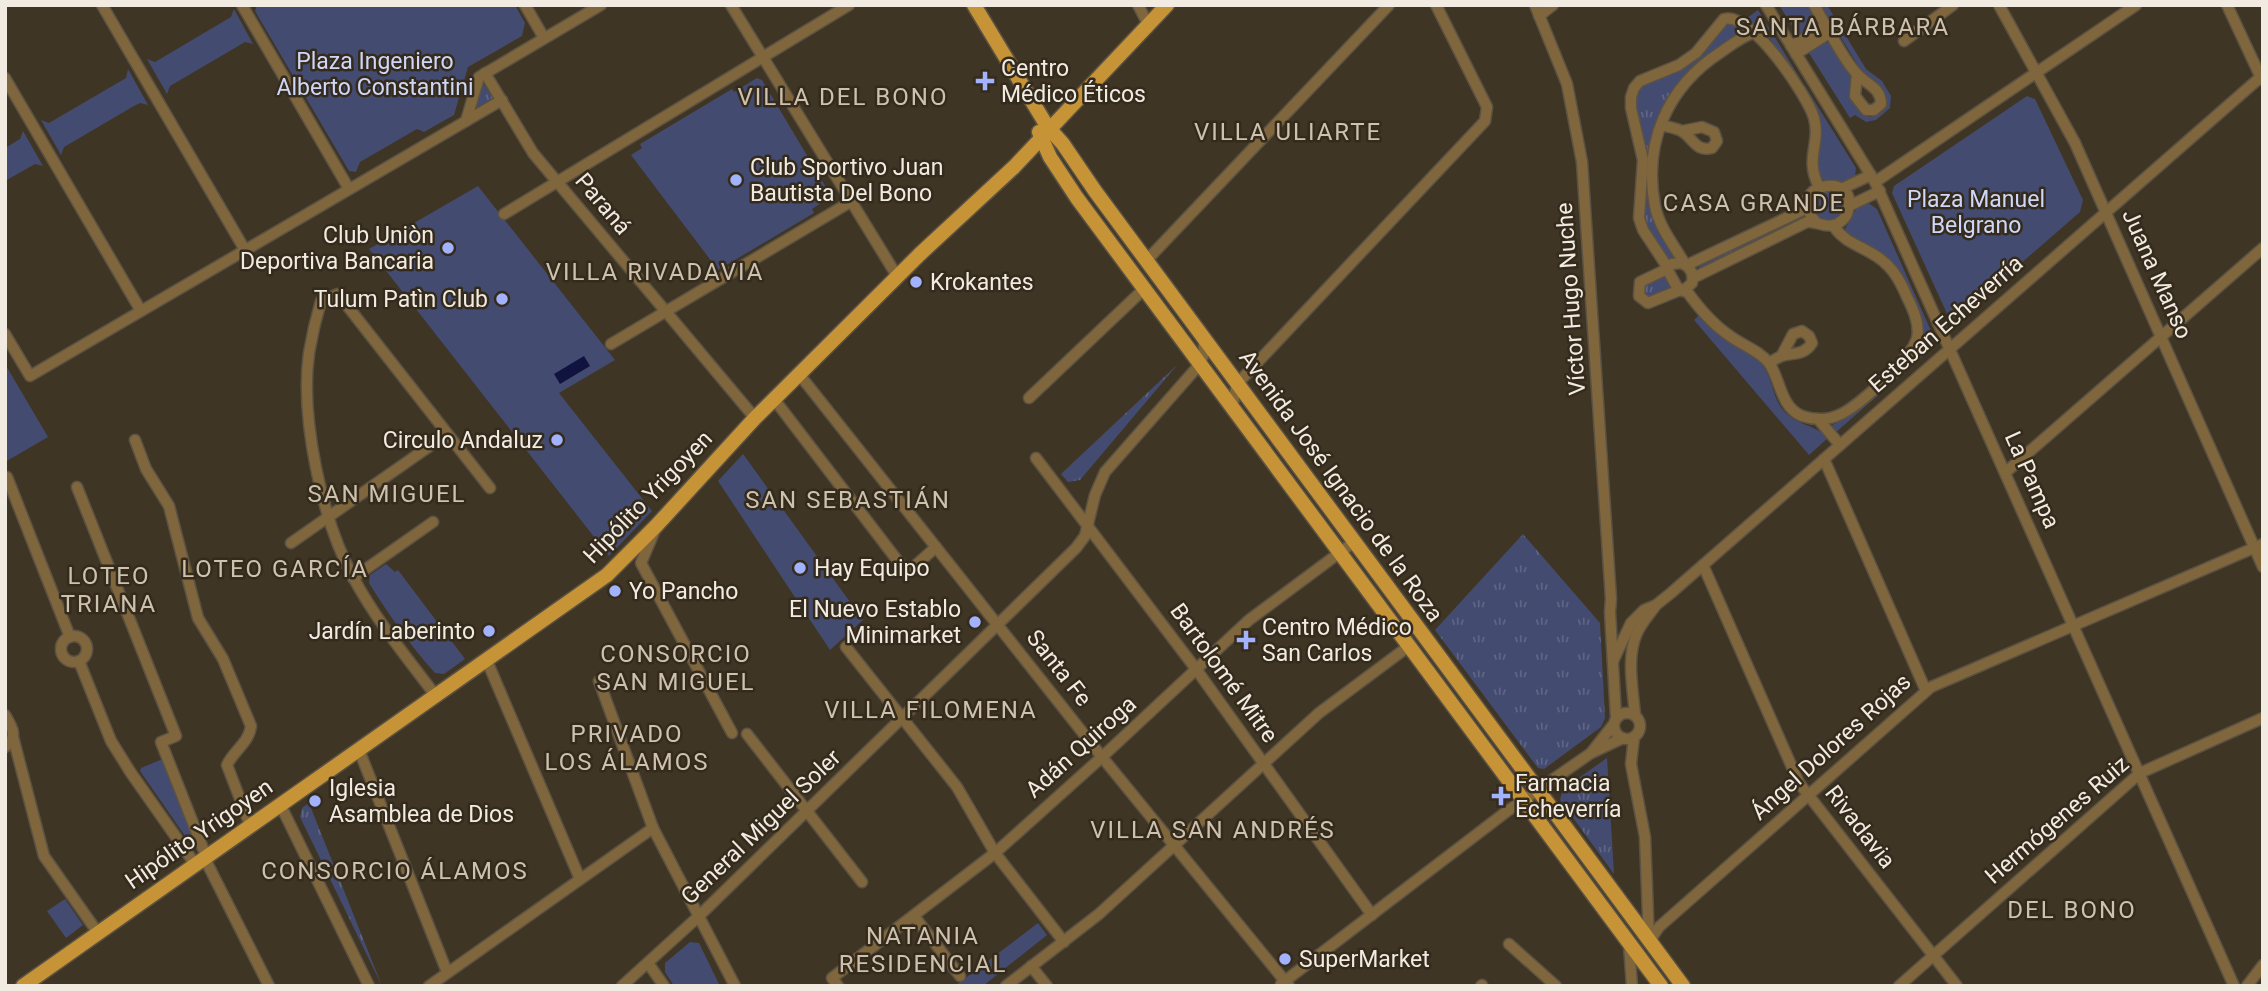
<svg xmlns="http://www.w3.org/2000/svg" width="2268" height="991" font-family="Roboto,sans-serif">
<defs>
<pattern id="grass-tufts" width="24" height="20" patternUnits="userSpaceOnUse" patternTransform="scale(1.75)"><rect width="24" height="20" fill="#444b70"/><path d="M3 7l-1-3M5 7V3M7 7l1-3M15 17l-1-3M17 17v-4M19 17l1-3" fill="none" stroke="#5f6584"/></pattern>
</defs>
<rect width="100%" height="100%" fill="#3f3525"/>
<g fill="url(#grass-tufts)">
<polygon points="1727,22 1739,26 1740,33 1696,64 1683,79 1666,104 1652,205 1675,257 1668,261 1643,220 1645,192 1633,105 1640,86 1676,71"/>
<polygon points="483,83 493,98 474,109"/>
<circle cx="1828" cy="205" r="16"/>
<polygon points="1804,215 1806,218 1699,268 1698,265"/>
<polygon points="1663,273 1672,289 1649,299 1644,293 1644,284"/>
<polygon points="1178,364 1080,480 1068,482 1061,474"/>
<polygon points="1523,534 1600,623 1605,718 1601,727 1544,769 1538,768 1435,630"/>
<polygon points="1607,758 1614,874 1560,800 1563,789"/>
<polygon points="309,803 382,986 300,817 302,808"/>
</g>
<g fill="#444b70">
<polygon points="257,5 515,5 525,23 522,36 468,67 454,115 424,132 417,129 360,162 356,172 349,171 255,11"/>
<polygon points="1779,5 1809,5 1816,16 1816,23 1798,35"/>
<polygon points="1821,5 1827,5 1866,69 1882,81 1891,96 1890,108 1876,120 1866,122 1855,115 1850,118 1809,53 1824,43 1830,42 1851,74 1850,95 1861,114 1870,117 1885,107 1886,98 1877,82 1862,72"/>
<polygon points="234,9 253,44 245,42 170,86 167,94 147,59 155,62 231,17"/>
<polygon points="1758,10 1801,80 1800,81 1798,82 1771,40 1747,18"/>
<polygon points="128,69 148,105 140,103 134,106 64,147 61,155 41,120 49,123 126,78"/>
<polygon points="757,78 762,80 830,194 829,198 812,209 814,213 718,270 631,155 642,148 640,144 732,89 734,92"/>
<polygon points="1805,86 1856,168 1855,177 1840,184 1820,179 1803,87"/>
<polygon points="2027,96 2035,99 2083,200 2080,212 1958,318 1949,318 1892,193 1894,186"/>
<polygon points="23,131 43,166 35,164 5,181 5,148 20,139"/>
<polygon points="478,186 615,360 559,393 652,511 609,556 369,249"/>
<path d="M1867,202L1877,209L1935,340L1932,348L1835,433L1832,425C1854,415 1910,367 1919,346C1912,319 1908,273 1885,255C1871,245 1856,244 1845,229L1856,209Z"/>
<path d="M1699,315C1709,325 1719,336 1732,344C1743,351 1755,355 1763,366C1774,381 1772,401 1787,414C1800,426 1814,424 1828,438L1809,455L1694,320Z"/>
<polygon points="5,364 48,437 5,462"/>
<polygon points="743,454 863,620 830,650 718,481"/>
<path d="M386,564L395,572L398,570L465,659L444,674L435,673C410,645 389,615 369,583L370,575Z"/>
<polygon points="165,758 199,845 190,843 140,771 141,768"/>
<polygon points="65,899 83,925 66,938 47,911"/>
<polygon points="1038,923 1047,935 983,986 955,986"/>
<polygon points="690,942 699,943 720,986 674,986 665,972 665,963"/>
</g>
<polygon fill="#10123f" points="584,356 590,366 560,384 554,374"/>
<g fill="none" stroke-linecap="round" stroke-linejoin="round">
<g stroke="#5b5243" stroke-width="13">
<g id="minor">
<polyline points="102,5 245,250"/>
<polyline points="242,5 349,189"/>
<polyline points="525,5 544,38"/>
<polyline points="731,5 897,276"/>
<polyline points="1138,5 1148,24"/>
<polyline points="1535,5 1567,84 1582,162 1611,599 1610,612 1616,717"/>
<polyline points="1766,5 1875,182 2234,986"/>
<path d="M1814,5C1825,23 1845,63 1858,75C1868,85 1881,88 1881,104L1874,110H1866L1855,96L1857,74"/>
<polyline points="1999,5 2075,143 2263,567"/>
<polyline points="2227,5 2262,80"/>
<polyline points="1539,16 1553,5"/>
<polyline points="1904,41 1953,5"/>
<polyline points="1791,46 1827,25"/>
<polyline points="1796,54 1831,32"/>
<polyline points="485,73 533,153 755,418"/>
<polyline points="5,78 141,311"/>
<polyline points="466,121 479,77 601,5"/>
<path d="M1661,125C1668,127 1678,128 1683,132C1694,140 1697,152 1712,148L1717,141L1714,132L1702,127L1682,131"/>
<polyline points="1875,182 2136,5"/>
<polyline points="1841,189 1871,175"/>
<polyline points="1849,206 1880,191"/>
<polyline points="504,214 849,5"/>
<polyline points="1146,261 1389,5"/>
<path d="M1681,263C1690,266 1694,273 1692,283L1683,291L1677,287L1667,269L1672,264Z"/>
<path d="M1685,264C1675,247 1659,227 1655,206C1643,143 1667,87 1721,52C1731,45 1741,37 1753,33"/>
<polyline points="1687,265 1801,211 1808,205"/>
<path d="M1668,268L1643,230L1639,218L1643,160L1631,108V97L1634,88L1640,81L1679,65L1696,53L1724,19C1751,11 1807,95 1814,118C1821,145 1804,157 1819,187"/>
<polyline points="1667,269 1640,282 1639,296 1648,303 1680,290"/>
<path d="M1693,278L1807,222C1817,221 1824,228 1834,225C1841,223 1847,217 1848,210C1859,170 1783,184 1815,221"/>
<path d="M1686,290C1698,307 1712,324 1730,336C1742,345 1760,351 1769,363C1781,380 1780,407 1802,416C1814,420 1828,420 1839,415C1858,407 1912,358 1917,338C1920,324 1913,309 1907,297C1899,278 1890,263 1871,253C1856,244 1843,241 1833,225"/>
<polyline points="5,334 30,376 502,100"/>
<polyline points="611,344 852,201"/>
<path d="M1769,363C1774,360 1779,356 1785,355C1797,353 1805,354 1812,343L1809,336L1802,331L1793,334L1782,355"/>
<polyline points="799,374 1102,757 1289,986"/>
<polyline points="1029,398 1144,289"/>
<polyline points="774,399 907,573 936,547"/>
<polyline points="1232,408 1237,384 1485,121 1487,107 1436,5"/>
<polyline points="1818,419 1840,445"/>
<path d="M135,440L146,469L169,506L198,618L223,659L251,726C249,743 234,750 227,765L250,825"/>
<polyline points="1036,458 1196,669 1372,915"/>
<polyline points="1824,459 1926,691"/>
<polyline points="2006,472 2263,248"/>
<polyline points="7,477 70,637"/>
<polyline points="77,487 176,736 161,742 206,856"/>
<polyline points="655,530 641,563 732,733"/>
<polyline points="291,543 447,434"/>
<polyline points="1703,565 1799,783 1957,986"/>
<polyline points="353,578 433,522"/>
<circle cx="74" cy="649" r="13"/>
<polyline points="846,647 957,787 995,853 1064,942"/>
<polyline points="79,661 111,741 131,773 195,864"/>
<polyline points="487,661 580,879"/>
<polyline points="1613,661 1631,623 1644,610 1656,605 1671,593 2263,75"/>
<polyline points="599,681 653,828 735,986"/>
<path d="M436,696C407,658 376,620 353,577C322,520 300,418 309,353C312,335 316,318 321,301L338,294L490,488"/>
<circle cx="1627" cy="726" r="13"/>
<path d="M5,715C12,727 19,737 5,747"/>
<path d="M1635,715C1633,689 1626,657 1637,633C1642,622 1650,614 1656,605"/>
<polyline points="747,734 862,882"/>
<polyline points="13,737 44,856 98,933"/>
<polyline points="1634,737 1631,764 1645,837 1649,942"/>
<polyline points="359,750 447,972"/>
<polyline points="1591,753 1613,725"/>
<polyline points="280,804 369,986"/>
<polyline points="204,857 269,986"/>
<polyline points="914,916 960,976"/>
<polyline points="1649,942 1659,927 1931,687 2263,544"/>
<polyline points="1509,944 1556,986"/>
<polyline points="1629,945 1632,986"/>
<polyline points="648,963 664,986"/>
<polyline points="1031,966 1047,986"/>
<polyline points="1281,984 1506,812 1591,753 1623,738"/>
<polyline points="429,986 653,828"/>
<polyline points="622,986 699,916 1076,548 1085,536 1095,495 1105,472 1200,364 1204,353 1204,339"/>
<polyline points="838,986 832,978 995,853 1102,757 1249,620 1354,542"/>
<polyline points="1006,986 1099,914 1319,713 1409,646"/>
<polyline points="1481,986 1482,985"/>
<polyline points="1899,986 2140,773 2263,718"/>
<polyline points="2247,986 2263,965"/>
</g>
</g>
<g stroke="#5b5243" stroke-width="17">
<g id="major">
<polyline points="974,5 1047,126 1063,144 1095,191 1683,986"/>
<polyline points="1039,132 1050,157 1077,198 1661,986"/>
<polyline points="23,986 607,575 657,525 755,418 920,254 1014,167 1167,5"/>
</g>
</g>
<use href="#minor" stroke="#7f663d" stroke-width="10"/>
<use href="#major" stroke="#c69336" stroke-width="14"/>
</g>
<g fill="#a3b2fd" stroke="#342b1c" stroke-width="2.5">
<path d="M981.5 70.5h7v7h7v7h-7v7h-7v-7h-7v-7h7z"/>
<circle cx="736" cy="180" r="7"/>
<circle cx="448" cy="248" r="7"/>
<circle cx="916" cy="282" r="7"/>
<circle cx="502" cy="299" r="7"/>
<circle cx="557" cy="440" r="7"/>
<circle cx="800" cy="568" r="7"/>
<circle cx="615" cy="591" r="7"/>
<circle cx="975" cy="622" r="7"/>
<circle cx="489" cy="631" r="7"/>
<path d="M1242.5 629.5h7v7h7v7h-7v7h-7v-7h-7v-7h7z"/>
<path d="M1497.5 785.5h7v7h7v7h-7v7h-7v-7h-7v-7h7z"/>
<circle cx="315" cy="801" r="7"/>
<circle cx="1285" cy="959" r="7"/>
</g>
<g text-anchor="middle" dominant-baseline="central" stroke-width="5" stroke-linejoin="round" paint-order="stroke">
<g font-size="23" fill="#cfd7f8" stroke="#342b1c">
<text x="375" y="61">Plaza Ingeniero<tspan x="375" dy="26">Alberto Constantini</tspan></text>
<text x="1976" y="199">Plaza Manuel<tspan x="1976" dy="26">Belgrano</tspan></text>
</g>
<g font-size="23" fill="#f1ebe1" stroke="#342b1c" text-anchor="start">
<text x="1001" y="68">Centro<tspan x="1001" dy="26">Médico Éticos</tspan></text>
<text x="750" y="167">Club Sportivo Juan<tspan x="750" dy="26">Bautista Del Bono</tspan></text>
<text x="434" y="235" text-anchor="end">Club Uniòn<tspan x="434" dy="26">Deportiva Bancaria</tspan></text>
<text x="930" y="282">Krokantes</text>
<text x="488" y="299" text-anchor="end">Tulum Patìn Club</text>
<text x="543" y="440" text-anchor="end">Circulo Andaluz</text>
<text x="814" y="568">Hay Equipo</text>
<text x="629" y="591">Yo Pancho</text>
<text x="961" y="609" text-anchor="end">El Nuevo Establo<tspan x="961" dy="26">Minimarket</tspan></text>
<text x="1262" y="627">Centro Médico<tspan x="1262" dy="26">San Carlos</tspan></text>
<text x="475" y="631" text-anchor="end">Jardín Laberinto</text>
<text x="1515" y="783">Farmacia<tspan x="1515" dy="26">Echeverría</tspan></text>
<text x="329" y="788">Iglesia<tspan x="329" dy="26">Asamblea de Dios</tspan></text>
<text x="1299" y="959">SuperMarket</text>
</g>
<g font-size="23" fill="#f1ebe1" stroke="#342b1c">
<text transform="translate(603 204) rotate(50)">Paraná</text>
<text transform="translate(2157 274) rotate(66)">Juana Manso</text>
<text transform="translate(1571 299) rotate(-94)">Víctor Hugo Nuche</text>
<text transform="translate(1946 324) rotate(-41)">Esteban Echeverría</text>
<text transform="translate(2032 480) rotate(66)">La Pampa</text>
<text transform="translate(1341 486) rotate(54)">Avenida José Ignacio de la Roza</text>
<text transform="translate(648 497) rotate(-46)">Hipólito Yrigoyen</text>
<text transform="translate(1059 668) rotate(52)">Santa Fe</text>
<text transform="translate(1224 673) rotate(54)">Bartolomé Mitre</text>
<text transform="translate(1081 747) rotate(-42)">Adán Quiroga</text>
<text transform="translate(1831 747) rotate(-42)">Ángel Dolores Rojas</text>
<text transform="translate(2057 820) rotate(-41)">Hermógenes Ruiz</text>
<text transform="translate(761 827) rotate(-44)">General Miguel Soler</text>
<text transform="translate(1860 827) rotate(52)">Rivadavia</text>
<text transform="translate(199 834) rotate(-35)">Hipólito Yrigoyen</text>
</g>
<g font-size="24" letter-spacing="2" fill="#cec2af" stroke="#342b1c">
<text x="1843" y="27">SANTA BÁRBARA</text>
<text x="843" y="97">VILLA DEL BONO</text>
<text x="1288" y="132">VILLA ULIARTE</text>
<text x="1754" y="203">CASA GRANDE</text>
<text x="655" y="272">VILLA RIVADAVIA</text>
<text x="387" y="494">SAN MIGUEL</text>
<text x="848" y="500">SAN SEBASTIÁN</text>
<text x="275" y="569">LOTEO GARCÍA</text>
<text x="109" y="576">LOTEO<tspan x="109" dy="28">TRIANA</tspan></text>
<text x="676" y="654">CONSORCIO<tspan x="676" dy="28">SAN MIGUEL</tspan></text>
<text x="931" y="710">VILLA FILOMENA</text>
<text x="627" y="734">PRIVADO<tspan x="627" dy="28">LOS ÁLAMOS</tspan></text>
<text x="1213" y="830">VILLA SAN ANDRÉS</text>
<text x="395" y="871">CONSORCIO ÁLAMOS</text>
<text x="2072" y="910">DEL BONO</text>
<text x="923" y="936">NATANIA<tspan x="923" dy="28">RESIDENCIAL</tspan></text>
</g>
</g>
<rect width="2268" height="991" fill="none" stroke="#f1ebe1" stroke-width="14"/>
</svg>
